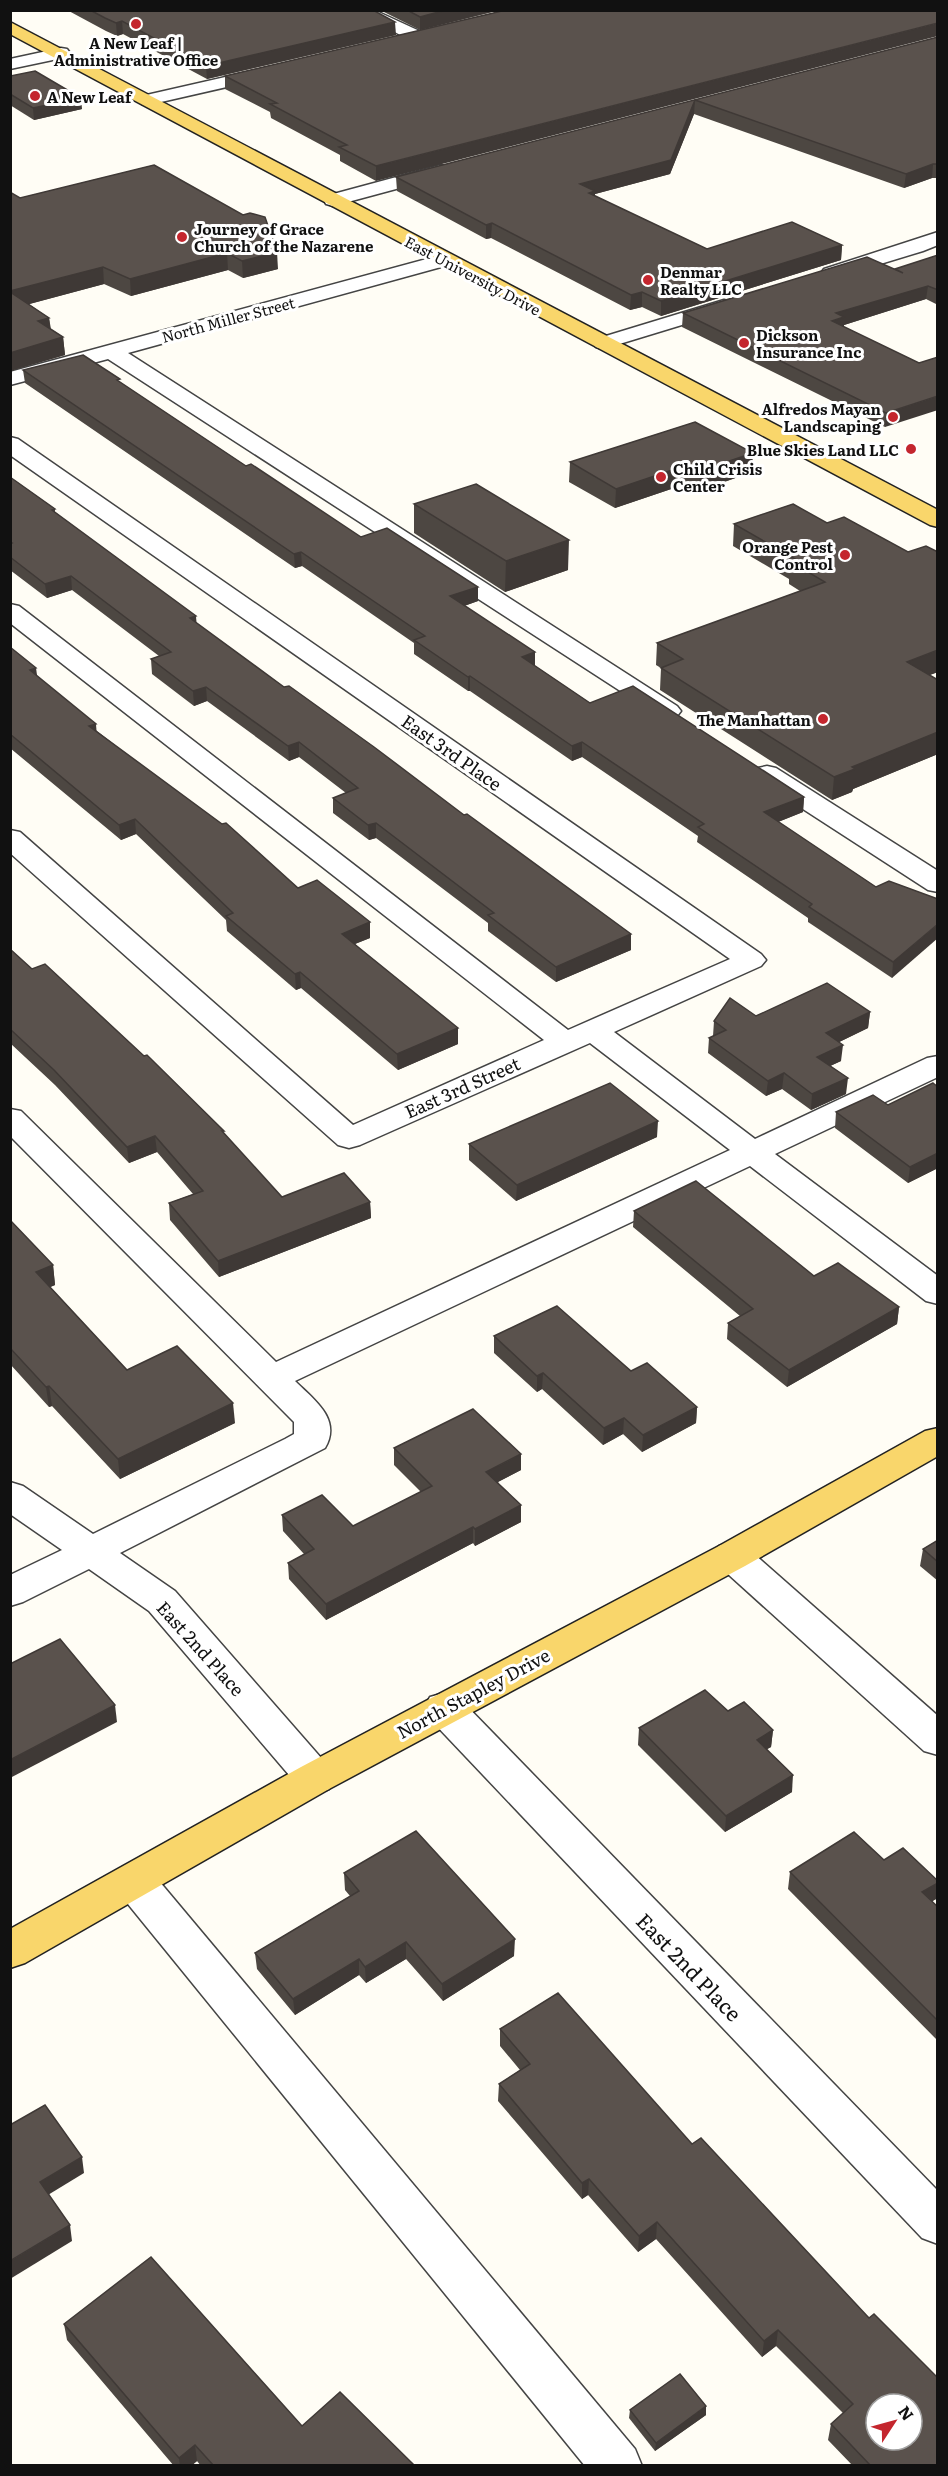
<svg xmlns="http://www.w3.org/2000/svg" width="948" height="2476" font-family="Literata,serif">
<rect width="100%" height="100%" fill="#fffdf5"/>
<g fill="none" stroke-linecap="round" stroke-linejoin="round">
<g stroke="#444" stroke-width="3">
<g id="minor">
<polygon points="352,10 374,10 426,34 428,38 420,43 414,42"/>
<polygon points="61,48 67,49 70,53 67,57 10,69 10,59"/>
<polygon points="269,67 275,68 278,72 275,76 148,105 142,104 139,100 142,96"/>
<polygon points="441,165 448,167 450,171 448,175 333,206 326,204 324,200 326,196"/>
<polygon points="938,232 938,245 923,251 831,279 824,277 821,273 824,269"/>
<polygon points="445,254 452,256 455,260 452,264 128,353 677,706 681,711 677,716 668,719 659,716 108,359 10,385 10,372"/>
<polygon points="724,300 731,302 734,306 731,310 603,349 596,347 593,343 596,339"/>
<path d="M10,437L18,439L761,954L766,960L761,966L614,1032L755,1139L927,1058L938,1056V1077L775,1154L938,1276V1304L926,1301L750,1166L295,1381C314,1400 342,1419 325,1448L120,1553L175,1591L329,1767L335,1778L329,1789L315,1794L301,1789L149,1611L89,1569L23,1602L10,1606V1575L62,1550L10,1514V1482L23,1486L93,1534L285,1439L294,1434V1422L10,1136V1109L21,1111L276,1362L730,1150L590,1043L360,1145L349,1148L338,1145L10,853V830L20,832L353,1125L544,1040L10,623V604L19,606L568,1030L730,959L10,455Z"/>
<polygon points="767,766 776,768 938,871 938,892 928,890 758,780 754,774 758,768"/>
<polygon points="732,1542 745,1546 938,1716 938,1755 924,1751 719,1566 713,1556 719,1546"/>
<polygon points="444,1693 458,1697 938,2191 938,2244 922,2238 430,1719 424,1708 430,1697"/>
<polygon points="134,1864 149,1869 635,2449 642,2466 585,2466 119,1893 113,1881 119,1869"/>
</g>
</g>
<g stroke="#222" stroke-width="3">
<g id="major">
<polygon points="10,22 938,510 938,527 930,525 10,34"/>
<polygon points="938,1428 938,1456 745,1566 329,1789 25,1963 10,1968 10,1929 301,1767 719,1546 925,1431"/>
</g>
</g>
<use href="#minor" fill="#fff" fill-rule="evenodd"/>
<use href="#major" fill="#f9d66b" fill-rule="evenodd"/>
</g>
<g fill="#4d4742">
<polygon points="67,10 373,10 396,35 207,79 123,34 117,36 106,31"/>
<polygon points="380,10 500,10 420,30"/>
<polygon points="506,10 376,181 340,161 340,155 271,118 270,112 225,89 225,76"/>
<polygon points="938,37 938,178 932,178 904,188 694,114 670,174 595,194 595,196 707,249 842,245 841,260 661,316 642,307 630,310 491,238 486,239 397,191 396,177"/>
<polygon points="10,76 82,109 34,120 10,105"/>
<polygon points="154,165 278,269 243,278 228,270 131,296 104,284 29,304 49,318 51,329 63,337 65,355 10,371 20,198"/>
<polygon points="938,255 938,305 926,299 844,325 844,327 919,363 885,427 682,327 683,313 895,270"/>
<polygon points="23,370 121,383 246,466 361,537 478,601 464,606 535,666 590,703 804,797 803,812 778,822 876,887 938,899 892,978 808,922 808,918 697,842 698,836 582,757 572,761 470,691 468,691 414,654 414,643 302,566 295,568 25,383"/>
<polygon points="695,422 752,472 699,491 692,491 683,485 615,508 569,482 570,462"/>
<polygon points="10,477 55,509 55,512 196,623 284,687 631,934 631,950 556,982 488,931 488,923 376,838 369,840 333,813 333,798 346,793 299,757 289,761 207,701 194,706 152,674 151,659 159,656 72,590 47,598 10,570"/>
<polygon points="414,504 568,570 505,592 414,533"/>
<polygon points="793,504 938,672 929,675 938,680 938,754 853,789 852,792 832,800 660,690 661,668 656,665 657,643 800,591 789,584 789,579 733,546 734,524"/>
<polygon points="10,647 37,676 97,731 298,888 370,922 370,938 355,944 458,1044 398,1070 301,988 296,990 227,931 226,920 136,834 121,840 10,748"/>
<polygon points="10,949 32,969 224,1134 282,1197 370,1202 371,1218 219,1277 170,1220 169,1203 193,1194 157,1152 129,1163 55,1085 10,1043"/>
<polygon points="870,1012 868,1028 839,1042 841,1061 830,1066 846,1094 811,1110 782,1089 766,1096 708,1053 709,1038 713,1036 714,1021 756,1016"/>
<polygon points="938,1087 938,1168 908,1183 835,1128 836,1112 888,1105"/>
<polygon points="657,1137 516,1201 469,1160 469,1144"/>
<polygon points="634,1211 899,1307 897,1324 787,1387 727,1339 728,1323 740,1316 633,1227"/>
<polygon points="10,1220 53,1265 55,1285 50,1287 127,1370 235,1423 120,1479 52,1406 49,1407 10,1364"/>
<polygon points="494,1336 631,1371 697,1407 696,1423 642,1452 623,1434 603,1445 542,1389 537,1392 494,1353"/>
<polygon points="394,1448 521,1470 498,1482 521,1522 475,1546 473,1543 326,1620 289,1579 288,1563 304,1554 283,1531 282,1515 353,1526 421,1492 394,1465"/>
<polygon points="938,1540 938,1581 920,1566 923,1549"/>
<polygon points="728,1711 773,1730 771,1747 767,1749 792,1792 725,1832 638,1745 639,1728"/>
<polygon points="884,1860 936,1899 932,1901 938,1907 938,2041 788,1889 790,1872"/>
<polygon points="344,1873 514,1956 443,2001 406,1959 366,1983 359,1975 295,2015 257,1969 255,1953 350,1896 345,1890"/>
<polygon points="500,2029 938,2466 853,2466 828,2440 831,2424 843,2413 776,2346 762,2357 656,2239 638,2252 588,2195 582,2199 498,2101 499,2084 520,2070 500,2046"/>
<polygon points="64,2324 302,2426 415,2466 201,2466 197,2461 191,2466 174,2466 67,2340"/>
<polygon points="630,2410 706,2415 655,2451 629,2418"/>
</g>
<g fill="#3f3936">
<polygon points="446,10 500,10 420,30 420,17"/>
<polygon points="122,21 123,34 117,36 116,23"/>
<polygon points="395,22 396,35 207,79 206,66"/>
<polygon points="938,23 938,36 376,181 376,166"/>
<polygon points="81,98 82,109 34,120 33,108"/>
<polygon points="695,100 694,114 670,174 595,194 595,205 580,184"/>
<polygon points="933,164 932,178 904,188 906,174"/>
<polygon points="492,223 491,238 486,239 486,225"/>
<polygon points="842,245 841,260 661,316 661,301"/>
<polygon points="277,252 278,269 243,278 242,261"/>
<polygon points="227,253 228,270 131,296 130,279"/>
<polygon points="103,267 104,284 11,309 10,291"/>
<polygon points="928,286 926,299 844,325 843,332 832,321 836,313"/>
<polygon points="642,292 642,307 630,310 631,295"/>
<polygon points="49,318 51,335 38,321"/>
<polygon points="63,337 65,355 10,371 10,353"/>
<polygon points="938,396 938,410 885,427 886,413"/>
<polygon points="753,453 752,472 699,491 700,471"/>
<polygon points="684,466 683,485 615,508 616,489"/>
<polygon points="569,540 568,570 505,592 506,561"/>
<polygon points="301,552 302,566 295,568 294,554"/>
<polygon points="71,576 72,590 47,598 45,584"/>
<polygon points="478,587 478,601 450,611 450,596"/>
<polygon points="196,616 197,630 190,618"/>
<polygon points="938,650 938,672 904,685 907,662"/>
<polygon points="535,652 535,667 522,657"/>
<polygon points="36,668 38,682 30,670"/>
<polygon points="470,676 470,691 468,691 468,677"/>
<polygon points="206,687 207,701 194,706 193,691"/>
<polygon points="96,724 97,738 89,726"/>
<polygon points="938,732 938,754 853,789 852,792 832,800 834,777 852,767"/>
<polygon points="299,742 299,757 289,761 288,746"/>
<polygon points="582,742 582,757 572,761 572,746"/>
<polygon points="804,797 803,812 763,828 764,812"/>
<polygon points="135,819 136,834 121,840 119,825"/>
<polygon points="376,823 376,838 369,840 368,825"/>
<polygon points="370,922 370,938 342,949 342,934"/>
<polygon points="938,924 938,938 892,978 893,962"/>
<polygon points="631,934 631,950 556,982 556,967"/>
<polygon points="300,972 301,988 296,990 295,974"/>
<polygon points="870,1012 868,1028 825,1049 826,1033"/>
<polygon points="458,1028 458,1044 398,1070 397,1054"/>
<polygon points="843,1045 841,1061 815,1073 817,1057"/>
<polygon points="784,1073 782,1089 766,1096 768,1081"/>
<polygon points="848,1078 846,1094 811,1110 812,1094"/>
<polygon points="658,1121 657,1137 516,1201 517,1185"/>
<polygon points="155,1136 157,1152 129,1163 127,1147"/>
<polygon points="938,1153 938,1168 908,1183 910,1167"/>
<polygon points="370,1202 371,1218 219,1277 218,1261"/>
<polygon points="53,1265 55,1285 39,1292 36,1272"/>
<polygon points="899,1307 897,1324 787,1387 789,1370"/>
<polygon points="543,1373 542,1389 537,1392 537,1376"/>
<polygon points="49,1386 52,1406 49,1407 46,1387"/>
<polygon points="233,1403 235,1423 120,1479 118,1459"/>
<polygon points="697,1407 696,1423 642,1452 643,1435"/>
<polygon points="624,1418 623,1434 603,1445 604,1428"/>
<polygon points="521,1454 521,1470 486,1488 486,1472"/>
<polygon points="521,1505 521,1522 475,1546 475,1529"/>
<polygon points="473,1527 473,1543 326,1620 326,1604"/>
<polygon points="115,1705 117,1722 10,1778 10,1760"/>
<polygon points="773,1730 771,1747 755,1756 757,1740"/>
<polygon points="793,1775 792,1792 725,1832 726,1816"/>
<polygon points="938,1883 936,1899 920,1909 922,1892"/>
<polygon points="515,1939 514,1956 443,2001 442,1984"/>
<polygon points="406,1942 406,1959 366,1983 365,1967"/>
<polygon points="359,1959 359,1975 295,2015 293,1999"/>
<polygon points="82,2157 84,2173 43,2198 40,2182"/>
<polygon points="589,2179 588,2195 582,2199 582,2183"/>
<polygon points="657,2222 656,2239 638,2252 639,2236"/>
<polygon points="70,2225 72,2241 10,2279 10,2261"/>
<polygon points="778,2330 776,2346 762,2357 764,2341"/>
<polygon points="706,2406 706,2415 655,2451 656,2443"/>
<polygon points="195,2445 197,2461 191,2466 180,2466 179,2458"/>
</g>
<g fill="#5a524d" stroke="#3f3936" stroke-width="1.5" fill-rule="evenodd">
<polygon points="90,10 373,10 395,22 206,66 122,21 116,23 105,18"/>
<polygon points="407,10 446,10 420,17"/>
<polygon points="506,10 938,10 938,23 376,166 339,147 347,145 270,104 277,103 225,76"/>
<polygon points="938,37 938,164 933,164 906,174 695,100 671,160 580,184 595,191 589,193 707,249 792,222 842,245 661,301 642,292 631,295 492,223 486,225 396,177"/>
<polygon points="35,71 81,98 33,108 10,94 10,76"/>
<polygon points="154,165 243,215 250,213 265,217 277,252 242,261 227,253 130,279 103,267 10,291 10,192 20,198"/>
<polygon points="938,255 938,290 928,286 836,313 844,317 832,321 919,363 938,357 938,396 886,413 683,313 867,257 903,273 895,269"/>
<polygon points="10,292 49,318 38,321 63,337 10,353"/>
<polygon points="83,355 120,379 117,380 246,466 251,464 361,537 387,528 478,587 450,596 535,652 522,657 590,703 633,686 804,797 764,812 876,887 889,881 938,899 938,924 893,962 809,907 812,904 698,827 704,824 582,742 572,746 470,676 468,677 414,640 425,636 301,552 294,554 23,370"/>
<polygon points="695,422 753,453 700,471 693,471 684,466 616,489 570,462"/>
<polygon points="10,477 55,509 52,510 196,616 190,618 284,687 289,686 374,747 464,815 467,814 631,934 556,967 488,915 494,913 376,823 368,825 333,798 358,788 299,742 288,746 206,687 193,691 151,659 171,652 71,576 45,584 10,557 10,544 12,543 10,542"/>
<polygon points="476,484 569,540 506,561 414,504"/>
<polygon points="793,504 827,523 844,517 908,552 926,546 938,552 938,650 907,662 938,680 938,732 852,767 855,769 834,777 661,668 683,659 657,643 825,582 791,562 797,560 734,524"/>
<polygon points="10,647 36,668 30,670 96,724 89,726 222,824 226,823 298,888 317,880 370,922 342,934 458,1028 397,1054 300,972 295,974 226,916 233,913 135,819 119,825 10,734"/>
<polygon points="10,949 32,969 45,964 144,1056 147,1055 224,1131 222,1131 282,1197 344,1173 370,1202 218,1261 169,1203 203,1191 155,1136 127,1147 54,1070 10,1029"/>
<polygon points="827,983 870,1012 826,1033 843,1045 817,1057 848,1078 812,1094 784,1073 768,1081 709,1038 726,1030 714,1021 730,998 756,1016"/>
<polygon points="610,1083 658,1121 517,1185 469,1144"/>
<polygon points="933,1083 938,1087 938,1153 910,1167 836,1112 873,1095 888,1105"/>
<polygon points="696,1181 814,1276 838,1263 899,1307 789,1370 728,1323 753,1309 634,1211"/>
<polygon points="10,1220 53,1265 36,1272 127,1370 177,1346 233,1403 118,1459 49,1386 46,1387 10,1348"/>
<polygon points="557,1306 631,1371 647,1363 697,1407 643,1435 624,1418 604,1428 543,1373 537,1376 494,1336"/>
<polygon points="473,1409 521,1454 486,1472 521,1505 475,1529 473,1527 326,1604 288,1563 314,1549 282,1515 322,1495 353,1526 432,1486 394,1448"/>
<polygon points="938,1540 938,1562 923,1549"/>
<polygon points="60,1639 115,1705 10,1760 10,1664"/>
<polygon points="705,1690 728,1711 744,1702 773,1730 757,1740 793,1775 726,1816 639,1728"/>
<polygon points="416,1831 515,1939 442,1984 406,1942 365,1967 359,1959 293,1999 255,1953 359,1891 344,1873"/>
<polygon points="854,1832 884,1860 903,1848 938,1881 938,1883 922,1892 938,1907 938,2021 790,1872"/>
<path d="M558,1993L692,2144L701,2138L869,2318L874,2314L938,2378V2466H871L831,2424L853,2404L778,2330L764,2341L657,2222L639,2236L589,2179L582,2183L499,2084L530,2064L500,2029ZM876,2404H912V2440H876Z"/>
<polygon points="45,2105 82,2157 40,2182 70,2225 10,2261 10,2125"/>
<polygon points="151,2257 302,2426 340,2392 415,2466 214,2466 195,2445 179,2458 64,2324"/>
<polygon points="680,2374 706,2406 656,2443 630,2410"/>
</g>
<g fill="#c4262e" stroke="#fff" stroke-width="2">
<circle cx="136" cy="24" r="6"/>
<circle cx="35" cy="96" r="6"/>
<circle cx="182" cy="237" r="6"/>
<circle cx="648" cy="280" r="6"/>
<circle cx="744" cy="343" r="6"/>
<circle cx="893" cy="417" r="6"/>
<circle cx="911" cy="449" r="6"/>
<circle cx="661" cy="477" r="6"/>
<circle cx="845" cy="555" r="6"/>
<circle cx="823" cy="719" r="6"/>
</g>
<g text-anchor="middle" dominant-baseline="central" stroke-width="6" stroke-linejoin="round" paint-order="stroke">
<g font-size="15" font-weight="bold" fill="#111" stroke="#fff" text-anchor="start">
<text x="136" y="42" text-anchor="middle">A New Leaf |<tspan x="136" dy="17">Administrative Office</tspan></text>
<text x="47" y="96">A New Leaf</text>
<text x="194" y="228">Journey of Grace<tspan x="194" dy="17">Church of the Nazarene</tspan></text>
<text x="660" y="271">Denmar<tspan x="660" dy="17">Realty LLC</tspan></text>
<text x="756" y="334">Dickson<tspan x="756" dy="17">Insurance Inc</tspan></text>
<text x="881" y="408" text-anchor="end">Alfredos Mayan<tspan x="881" dy="17">Landscaping</tspan></text>
<text x="899" y="449" text-anchor="end">Blue Skies Land LLC</text>
<text x="673" y="468">Child Crisis<tspan x="673" dy="17">Center</tspan></text>
<text x="833" y="546" text-anchor="end">Orange Pest<tspan x="833" dy="17">Control</tspan></text>
<text x="811" y="719" text-anchor="end">The Manhattan</text>
</g>
<g font-size="15" fill="#111" stroke="#fff">
<text transform="translate(473 275) rotate(28)">East University Drive</text>
<text transform="translate(228 319) rotate(-15)">North Miller Street</text>
</g>
<g font-size="18" fill="#111" stroke="#fff">
<text transform="translate(452 752) rotate(35)">East 3rd Place</text>
<text transform="translate(462 1087) rotate(-24)">East 3rd Street</text>
<text transform="translate(201 1648) rotate(48)">East 2nd Place</text>
<text transform="translate(473 1693) rotate(-28)">North Stapley Drive</text>
</g>
<g font-size="21" fill="#111" stroke="#fff">
<text transform="translate(690 1966) rotate(46)">East 2nd Place</text>
</g>
</g>
<rect width="948" height="2476" fill="none" stroke="#111111" stroke-width="24"/>
<g transform="translate(894 2422) rotate(54)"><circle r="28" fill="#ffffff" stroke="#a0a0a0" stroke-width="1.5"/>
<path d="M0-4.5L10 22L0 15L-10 22Z" fill="#c4262e"/>
<text y="-9" font-size="16" font-weight="bold" text-anchor="middle" fill="#111111">N</text>
</g>
</svg>
